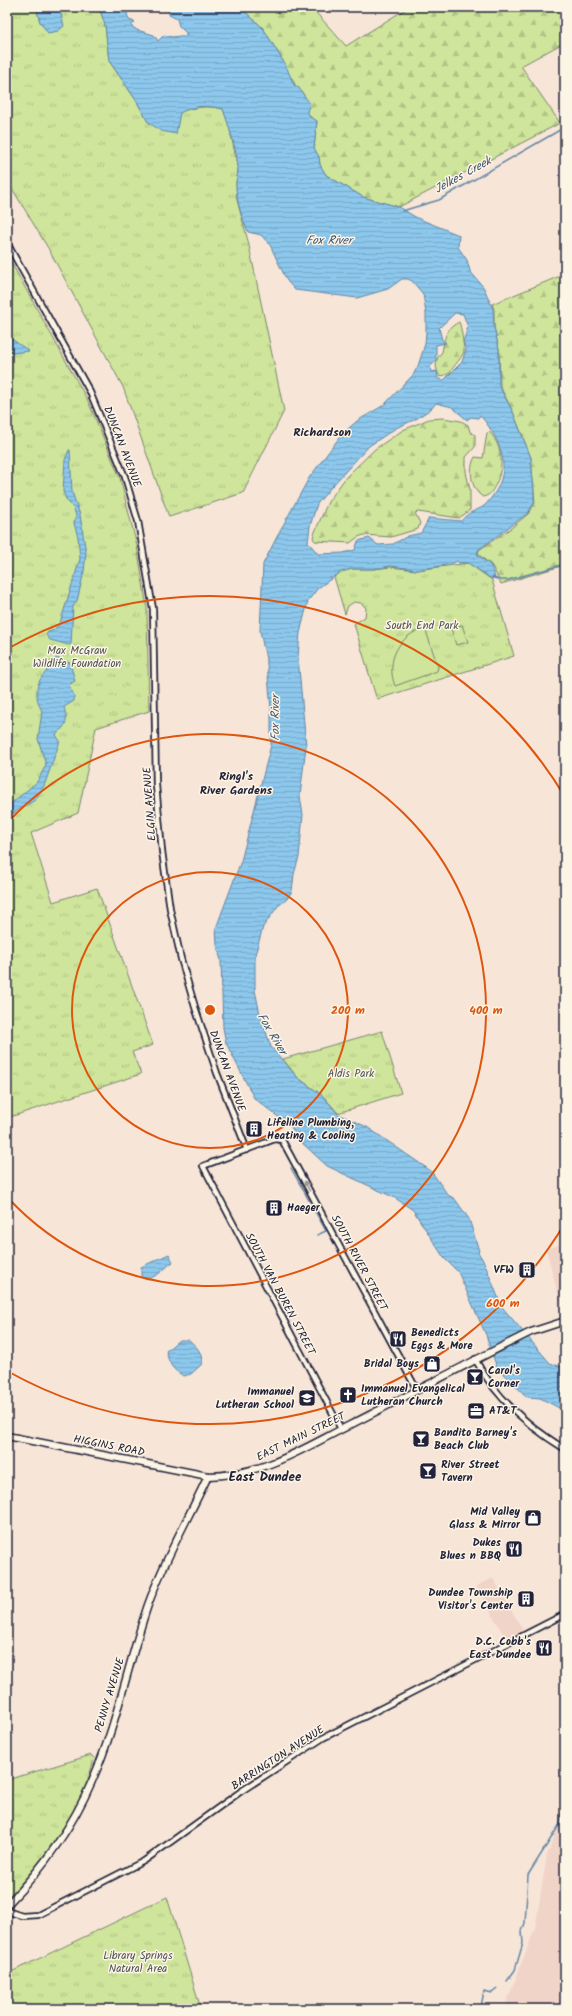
<svg xmlns="http://www.w3.org/2000/svg" width="572" height="2016" font-family="Kalam,sans-serif">
<defs>
<pattern id="forest-firs" width="22" height="20" patternUnits="userSpaceOnUse"><rect width="22" height="20" fill="#cee59b"/><path d="M5 1l3.5 6h-7zM16 11l3.5 6h-7z" fill="#b1c486"/></pattern>
<pattern id="park-tufts" width="24" height="20" patternUnits="userSpaceOnUse"><rect width="24" height="20" fill="#cee59b"/><path d="M3 7l-1-3M5 7V3M7 7l1-3M15 17l-1-3M17 17v-4M19 17l1-3" fill="none" stroke="#b1c486"/></pattern>
<pattern id="water-rules" width="6" height="5" patternUnits="userSpaceOnUse"><rect width="6" height="5" fill="#8cc7ec"/><path d="M0 2.5h6" fill="none" stroke="#78abcb"/></pattern>
</defs>
<rect width="100%" height="100%" fill="#f7e6d8"/>
<filter id="ink" filterUnits="userSpaceOnUse"><feTurbulence type="fractalNoise" baseFrequency=".025" numOctaves="2"/><feDisplacementMap in="SourceGraphic" scale="8" xChannelSelector="R" yChannelSelector="G"/><feConvolveMatrix kernelMatrix="1 2 1 2 8 2 1 2 1" color-interpolation-filters="sRGB"/></filter>
<g filter="url(#ink)">
<g fill="#f1d4c8">
<polygon points="565,1243 565,1314 562,1309 546,1249"/>
<polygon points="493,1578 523,1630 506,1639 476,1586"/>
<polygon points="565,1811 565,2009 504,2009 535,1928 547,1855"/>
</g>
<g fill="url(#forest-firs)" stroke="#78846b">
<polygon points="240,7 311,7 346,46 409,7 565,7 565,42 521,66 560,123 399,207 363,197 326,175 320,165 319,157 314,148 317,121 310,117 292,78 289,77 286,66 263,28"/>
<polygon points="565,274 565,565 501,584 492,566 478,554 479,550 511,528 528,514 535,503 531,458 513,412 500,386 499,349 494,327 494,309 492,304"/>
<path d="M459,322C461,325 464,347 464,351C463,357 453,366 450,373L440,377C435,368 434,360 442,352C445,338 444,330 459,322Z"/>
<polygon points="443,418 461,421 468,425 470,432 475,435 475,447 466,457 466,472 470,490 470,510 459,518 418,512 415,513 420,523 418,529 391,537 364,535 358,537 350,543 315,541 313,538 314,534 328,502 346,477 375,449 403,430 429,419"/>
<path d="M490,432C503,449 504,466 496,484C492,491 491,495 483,497C471,490 468,469 475,457L483,458L487,433Z"/>
</g>
<g fill="url(#park-tufts)" stroke="#78846b">
<path d="M7,7H36L40,22L59,7H99L105,25L109,61L136,100L148,122C173,115 197,102 223,109L229,125L238,169L236,183L237,200L248,241L284,411L243,493L169,517L123,387L48,248L7,180Z"/>
<polygon points="7,255 88,401 120,478 137,546 147,608 149,711 96,728 78,813 31,833 53,902 97,888 153,1045 132,1052 141,1074 7,1118"/>
<polygon points="468,563 492,580 514,656 378,699 376,697 354,624 365,617 366,608 361,603 354,602 348,606 345,614 334,577 341,572 352,569 374,569 390,567 417,570"/>
<polygon points="382,1031 401,1093 338,1113 323,1096 297,1077 283,1059"/>
<path d="M91,1755L94,1758C85,1805 41,1864 7,1898V1780Z"/>
<polygon points="167,1897 201,2009 7,2009 7,1974"/>
</g>
<g fill="#cee59b" stroke="#78846b">
<polygon points="462,625 468,642 456,645 451,628"/>
<path d="M425,628L438,667L437,671L395,686C385,660 399,635 425,628Z"/>
</g>
<g fill="url(#water-rules)" stroke="#6285a5" fill-rule="evenodd">
<polygon points="36,7 59,7 64,26 58,31 48,33 40,22"/>
<path d="M99,7H117L116,9L128,10L127,14L129,20L135,22L131,26L137,30L154,35L158,41L164,35L172,37L188,35L179,26L177,19L169,15V7H240L263,28L286,66L294,85L299,88L310,104L307,111L310,117L317,121L314,148L319,157L320,165L326,175L363,197L399,207L417,218L459,235L458,247L467,260L470,271L484,288L493,309L494,327L499,349V386L513,412L531,458L534,493V503L528,513L478,550L477,554L491,566L495,577L492,579L468,563H459L457,561L452,564L417,570L391,566L374,569H352L341,572L318,588L308,601L300,633L298,657L306,746L300,796L303,815L299,857L294,874L292,891L287,899L278,906L263,927L255,955V990L260,1014L271,1047L297,1077L323,1096L338,1114L367,1127L431,1171L448,1195L455,1199L469,1219L479,1251L478,1252L484,1262L502,1307L550,1363L565,1368V1411L540,1398L527,1397L497,1368L486,1335L458,1272L444,1258L413,1210L395,1198L327,1166L300,1141L291,1127L254,1098L226,1043L223,1028L221,961L217,945L216,928L241,861L271,745V710L267,664L260,631L263,564L281,529L309,478L342,434L357,421L384,405L413,375L418,366L425,344L426,331V314L423,294L412,281L408,279H402L388,289L357,298L295,290L287,281L270,245L261,235L248,232C242,217 236,202 236,184C236,179 238,174 238,169C238,153 228,124 223,109C208,105 194,105 180,113L176,134L161,131L148,122L136,100L109,61L105,25ZM455,313L463,314L468,327L463,342L466,349L462,362L444,380L438,379L437,371L431,372L430,367L436,360V345L446,343L442,340L439,328ZM436,403L452,407L467,420L471,417L478,418L480,415C504,444 515,475 484,506C480,509 475,510 470,513C466,515 464,518 461,521L429,518L421,533L408,536L393,544L378,545L369,538L358,541L355,550L343,553L318,554L308,542L310,526L317,504L332,486L369,446L396,428L416,419L432,408Z"/>
<polygon points="7,336 29,351 13,353 7,348"/>
<polygon points="69,450 70,450 72,492 80,515 86,553 84,572 77,601 73,606 71,644 69,645 50,640 46,635 48,632 54,630 60,623 80,559 78,537 74,523 76,516 74,509 66,499 63,492 65,460"/>
<path d="M57,658L70,663L75,681L69,685L71,691L74,695V701L64,707C68,723 67,724 56,735L60,741L44,786L35,800L7,817V807L37,782L46,765L38,739L42,711C34,697 35,682 47,671L46,664Z"/>
<path d="M169,1254L173,1262C164,1268 153,1283 141,1277V1267Z"/>
<path d="M179,1340H189C198,1348 202,1352 202,1364L191,1374L184,1376C172,1370 169,1364 166,1351Z"/>
</g>
<g fill="none" stroke-linecap="round" stroke-linejoin="round">
<g stroke="#6285a5" stroke-width="1.5">
<polyline points="402,211 439,200 565,127"/>
<polyline points="492,577 499,580 508,580 565,564"/>
<polyline points="291,1168 326,1231 317,1235"/>
<polyline points="507,1981 515,1970 523,1943 522,1931 525,1923 528,1875 560,1824 561,1815 565,1803"/>
<polyline points="481,2007 484,1991 492,1993 497,1989"/>
</g>
<g stroke="#22223b" stroke-width="8">
<g id="tertiary">
<polyline points="7,243 90,392 125,477 138,521 153,609 156,785 162,851 170,909 181,959 195,1007 217,1073 247,1150"/>
<path d="M475,1359C495,1397 529,1427 565,1449"/>
<polyline points="341,1429 203,1166 275,1139 282,1140 417,1390"/>
<polyline points="7,1911 22,1916 38,1915 144,1861 240,1792 323,1738 565,1614"/>
</g>
</g>
<g stroke="#22223b" stroke-width="9">
<g id="primary">
<path d="M7,1436L208,1476C264,1475 302,1449 350,1425C411,1394 470,1362 531,1332L565,1321"/>
<path d="M7,1905C42,1869 72,1828 92,1781C117,1725 128,1663 148,1605C164,1560 188,1519 208,1476"/>
</g>
</g>
<use href="#tertiary" stroke="#fcf5e5" stroke-width="4.5"/>
<use href="#primary" stroke="#fcf5e5" stroke-width="6"/>
</g>
<defs><path id="oneway-solid" d="M-6-.8H1V-3.2L6.5 0L1 3.2V.8H-6Z"/></defs>
<use fill="#9a9698" href="#oneway-solid" transform="translate(307 1186) rotate(-118)"/>
</g>
<g fill="none" stroke="#de560e" stroke-width="2">
<circle cx="210" cy="1010" r="138"/>
<path d="M8 822A276 276 0 1 1 8 1198"/>
<path d="M565 1223A414 414 0 0 1 9 1372M9 648A414 414 0 0 1 565 797"/>
</g>
<defs>
<g id="building-square" transform="scale(0.9)"><rect x="-9" y="-9" width="18" height="18" rx="4" fill="#22223b" stroke="#fcf5e5"/><path d="M-4-6H4V6H1V3H-1V6H-4ZM-2.5-4.3h1.7v1.8h-1.7ZM.8-4.3h1.7v1.8H.8ZM-2.5-1h1.7V.8h-1.7ZM.8-1h1.7V.8H.8Z" fill="#fff"/></g>
<g id="restaurant-square" transform="scale(0.9)"><rect x="-9" y="-9" width="18" height="18" rx="4" fill="#22223b" stroke="#fcf5e5"/><path d="M-5-6h1v4h1v-4h1v4h1v-4h1v5L-1.5 .5V6h-2V.5L-5-1ZM5-6V6H3V1.5H1.5Q1.5-4 5-6Z" fill="#fff"/></g>
<g id="shop-square" transform="scale(0.9)"><rect x="-9" y="-9" width="18" height="18" rx="4" fill="#22223b" stroke="#fcf5e5"/><path d="M-5-2.5h2.3a2.7 3.5 0 0 1 5.4 0H5L5.5 6h-11ZM-1.5-2.5h3a1.5 2.3 0 0 0-3 0Z" fill="#fff"/></g>
<g id="bar-square" transform="scale(0.9)"><rect x="-9" y="-9" width="18" height="18" rx="4" fill="#22223b" stroke="#fcf5e5"/><path d="M-6-5H6L.8 .8V4.5H3.5V6h-7V4.5H-.8V.8Z" fill="#fff"/></g>
<g id="church-square" transform="scale(0.9)"><rect x="-9" y="-9" width="18" height="18" rx="4" fill="#22223b" stroke="#fcf5e5"/><path d="M-1.2-6h2.4v3.5h3.3v2.4h-3.3V6h-2.4V-.1h-3.3v-2.4h3.3Z" fill="#fff"/></g>
<g id="school-square" transform="scale(0.9)"><rect x="-9" y="-9" width="18" height="18" rx="4" fill="#22223b" stroke="#fcf5e5"/><path d="M0-5L7-2L0 1L-7-2ZM-4 1L0 2.5L4 1V4Q0 6-4 4Z" fill="#fff"/></g>
<g id="office-square" transform="scale(0.9)"><rect x="-9" y="-9" width="18" height="18" rx="4" fill="#22223b" stroke="#fcf5e5"/><path d="M-6-3h4V-5.5h4V-3h4V5H-6ZM-1-4.5V-3h2v-1.5ZM-6 0V1H6V0Z" fill="#fff"/></g>
</defs>
<g fill-rule="evenodd">
<use href="#building-square" x="254" y="1129"/>
<use href="#building-square" x="274" y="1208"/>
<use href="#building-square" x="527" y="1270"/>
<use href="#restaurant-square" x="398" y="1339"/>
<use href="#shop-square" x="432" y="1364"/>
<use href="#bar-square" x="475" y="1377"/>
<use href="#church-square" x="348" y="1395"/>
<use href="#school-square" x="307" y="1398"/>
<use href="#office-square" x="476" y="1411"/>
<use href="#bar-square" x="421" y="1439"/>
<use href="#bar-square" x="428" y="1471"/>
<use href="#shop-square" x="533" y="1518"/>
<use href="#restaurant-square" x="514" y="1549"/>
<use href="#building-square" x="526" y="1599"/>
<use href="#restaurant-square" x="544" y="1648"/>
</g>
<g text-anchor="middle" dominant-baseline="central" stroke-width="3" stroke-linejoin="round" paint-order="stroke">
<g font-size="11" fill="#22223b" stroke="#fcf5e5">
<text transform="translate(122 447) rotate(69)">DUNCAN AVENUE</text>
<text transform="translate(150 804) rotate(-94)">ELGIN AVENUE</text>
<text transform="translate(227 1071) rotate(70)">DUNCAN AVENUE</text>
<text transform="translate(359 1263) rotate(62)">SOUTH RIVER STREET</text>
<text transform="translate(280 1294) rotate(62)">SOUTH VAN BUREN STREET</text>
<text transform="translate(301 1437) rotate(-26)">EAST MAIN STREET</text>
<text transform="translate(109 1446) rotate(11)">HIGGINS ROAD</text>
<text transform="translate(110 1695) rotate(-73)">PENNY AVENUE</text>
<text transform="translate(278 1758) rotate(-33)">BARRINGTON AVENUE</text>
</g>
<g font-size="11" fill="#4d5353" stroke="#fcf5e5">
<text x="422" y="626">South End Park</text>
<text x="77" y="651">Max McGraw<tspan x="77" dy="13">Wildlife Foundation</tspan></text>
<text x="351" y="1074">Aldis Park</text>
<text x="138" y="1956">Library Springs<tspan x="138" dy="13">Natural Area</tspan></text>
</g>
<g font-size="11" font-weight="bold" fill="#22223b" stroke="#fcf5e5" text-anchor="start">
<text x="267" y="1123">Lifeline Plumbing,<tspan x="267" dy="13">Heating &amp; Cooling</tspan></text>
<text x="287" y="1208">Haeger</text>
<text x="514" y="1270" text-anchor="end">VFW</text>
<text x="411" y="1333">Benedicts<tspan x="411" dy="13">Eggs &amp; More</tspan></text>
<text x="419" y="1364" text-anchor="end">Bridal Boys</text>
<text x="488" y="1371">Carol's<tspan x="488" dy="13">Corner</tspan></text>
<text x="361" y="1389">Immanuel Evangelical<tspan x="361" dy="13">Lutheran Church</tspan></text>
<text x="294" y="1392" text-anchor="end">Immanuel<tspan x="294" dy="13">Lutheran School</tspan></text>
<text x="489" y="1411">AT&amp;T</text>
<text x="434" y="1433">Bandito Barney's<tspan x="434" dy="13">Beach Club</tspan></text>
<text x="441" y="1465">River Street<tspan x="441" dy="13">Tavern</tspan></text>
<text x="520" y="1512" text-anchor="end">Mid Valley<tspan x="520" dy="13">Glass &amp; Mirror</tspan></text>
<text x="501" y="1543" text-anchor="end">Dukes<tspan x="501" dy="13">Blues n BBQ</tspan></text>
<text x="513" y="1593" text-anchor="end">Dundee Township<tspan x="513" dy="13">Visitor's Center</tspan></text>
<text x="531" y="1642" text-anchor="end">D.C. Cobb's<tspan x="531" dy="13">East Dundee</tspan></text>
</g>
<g font-size="12" font-style="italic" fill="#425470" stroke="#fcf5e5">
<text transform="translate(463 175) rotate(-29)">Jelkes Creek</text>
<text x="329" y="240">Fox River</text>
<text transform="translate(275 718) rotate(-90)">Fox River</text>
<text transform="translate(272 1034) rotate(59)">Fox River</text>
</g>
<g font-size="12" font-weight="bold" fill="#22223b" stroke="#fcf5e5">
<text x="322" y="432">Richardson</text>
<text x="236" y="776">Ringl's<tspan x="236" dy="14">River Gardens</tspan></text>
</g>
<g font-size="13" font-weight="bold" fill="#22223b" stroke="#fcf5e5">
<text x="265" y="1477">East Dundee</text>
</g>
</g>
<circle cx="210" cy="1010" r="6" fill="#de560e" stroke="#fcf5e5" stroke-width="2"/>
<g font-size="12" text-anchor="middle" font-weight="bold" fill="#de560e" stroke="#fcf5e5" stroke-width="3" stroke-linejoin="round" paint-order="stroke">
<text x="348" y="1014">200 m</text>
<text x="486" y="1014">400 m</text>
<text x="503" y="1307">600 m</text>
</g>
<rect width="572" height="2016" fill="none" stroke="#fcf5e5" stroke-width="24"/>
<rect x="12" y="12" width="548" height="1992" fill="none" stroke="#22223b" stroke-width="1.5" filter="url(#ink)"/>
</svg>
